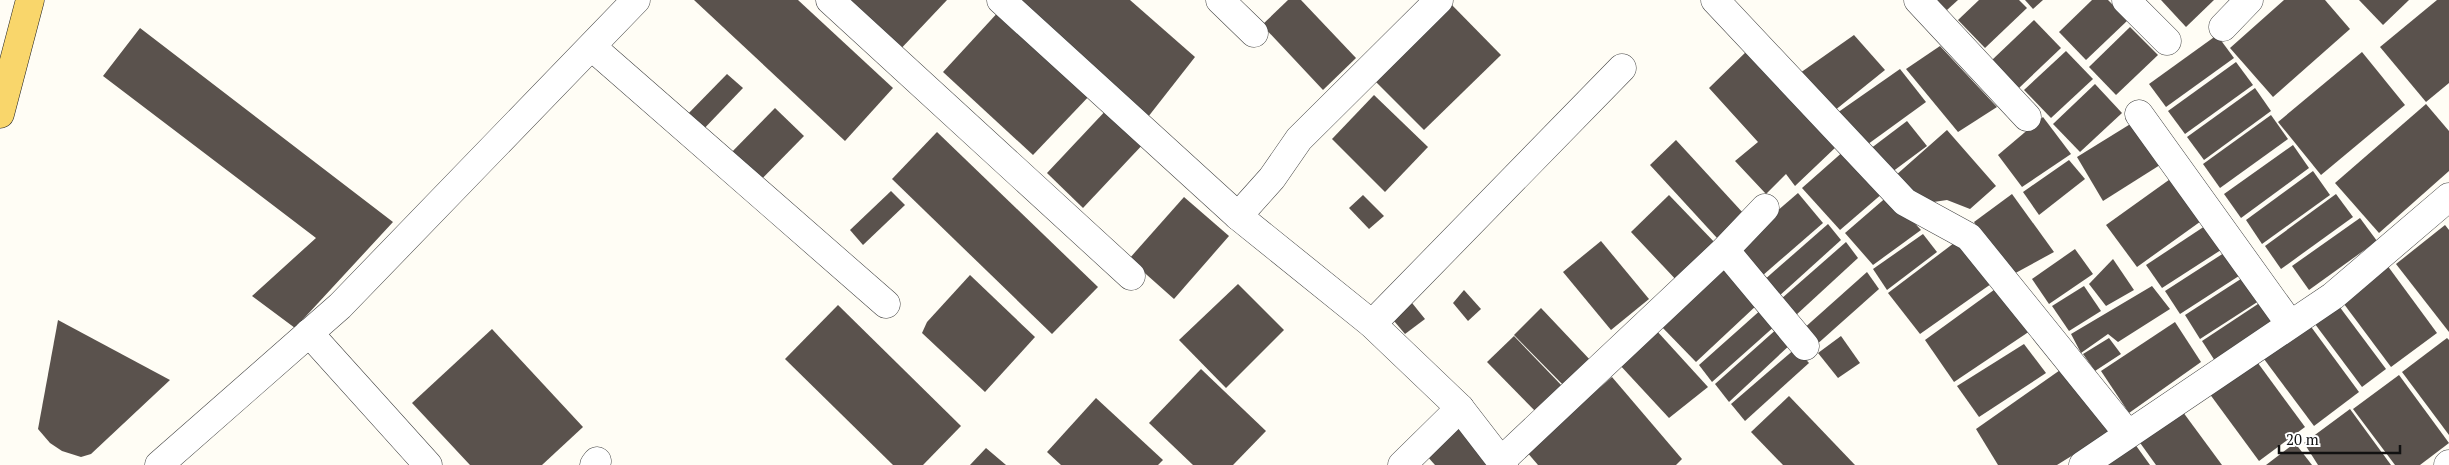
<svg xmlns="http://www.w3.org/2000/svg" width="2449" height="465" font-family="'PT Serif',serif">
<rect width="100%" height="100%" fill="#fffdf5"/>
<g fill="#5a524d">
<polygon points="694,0 798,0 893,88 845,141"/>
<polygon points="838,0 947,0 895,55"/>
<polygon points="1018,0 1130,0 1195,57 1148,117"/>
<polygon points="1288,0 1301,0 1356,58 1323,90 1262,25"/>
<polygon points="1937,0 1958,0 1947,10"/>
<polygon points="1979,0 2019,0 2027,8 1985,48 1958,20"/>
<polygon points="2025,0 2043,0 2033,9"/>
<polygon points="2092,0 2108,0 2128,20 2086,60 2059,32"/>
<polygon points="2161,0 2214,0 2186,27"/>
<polygon points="2284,0 2325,0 2350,29 2273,97 2230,48"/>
<polygon points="2359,0 2409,0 2383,25"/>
<polygon points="2437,0 2449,0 2449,83 2426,102 2380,47"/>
<polygon points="1449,2 1501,55 1424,130 1372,78"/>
<polygon points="1001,9 1092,93 1033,155 943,72"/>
<polygon points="2034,20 2061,48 2019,88 1992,60"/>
<polygon points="2130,27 2158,55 2116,95 2089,67"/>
<polygon points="140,28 393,222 295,328 252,296 316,238 103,76"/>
<polygon points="1854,35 1885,70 1834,111 1800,73"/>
<polygon points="2217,35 2234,58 2166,107 2149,84"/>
<polygon points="1940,46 1997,107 1958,132 1906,69"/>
<polygon points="1750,48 1837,146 1795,186 1786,174 1766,194 1735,161 1758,142 1709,88"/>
<polygon points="2066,51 2093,79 2051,118 2024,90"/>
<polygon points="2362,52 2405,105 2321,175 2278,122"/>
<polygon points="2236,62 2253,85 2185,134 2168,111"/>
<polygon points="1900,69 1926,102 1864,147 1837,113"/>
<polygon points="727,74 743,88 698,135 682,120"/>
<polygon points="2095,84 2122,113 2080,152 2053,124"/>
<polygon points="2255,88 2271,111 2204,160 2187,137"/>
<polygon points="1374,95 1428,147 1385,192 1332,139"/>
<polygon points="2426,104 2449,131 2449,171 2379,233 2335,183"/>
<polygon points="1110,106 1146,141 1083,208 1047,173"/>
<polygon points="775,108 804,136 754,187 726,158"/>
<polygon points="2271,115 2288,139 2220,188 2203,164"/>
<polygon points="2043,117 2071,154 2022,187 1998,155"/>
<polygon points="1907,121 1927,146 1892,172 1870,149"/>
<polygon points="2132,123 2160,165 2103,201 2077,157"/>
<polygon points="1947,130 1996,186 1970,209 1947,200 1920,204 1895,176"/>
<polygon points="937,132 1098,287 1052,334 892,179"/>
<polygon points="1676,140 1744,214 1717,238 1650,165"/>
<polygon points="2293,145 2309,168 2241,218 2224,194"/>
<polygon points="1845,150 1883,193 1840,230 1802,188"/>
<polygon points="2069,160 2085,179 2039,215 2023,192"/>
<polygon points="2313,171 2330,195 2262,244 2246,220"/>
<polygon points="2173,177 2204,219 2137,267 2106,225"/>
<polygon points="891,191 905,205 863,245 850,230"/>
<polygon points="1798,193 1823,223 1762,276 1735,247"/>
<polygon points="2012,194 2054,252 2010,276 1974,222"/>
<polygon points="2336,194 2353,217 2281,269 2265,246"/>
<polygon points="1363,195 1384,216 1369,229 1349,208"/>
<polygon points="1669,195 1719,247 1680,284 1631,232"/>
<polygon points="1889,195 1921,230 1873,265 1845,233"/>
<polygon points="1184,197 1229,236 1174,299 1129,259"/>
<polygon points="2360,218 2377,241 2309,290 2292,266"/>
<polygon points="1828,224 1841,240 1777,298 1763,281"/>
<polygon points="2208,224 2224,248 2162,288 2146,265"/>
<polygon points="2445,225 2449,230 2449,332 2396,264"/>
<polygon points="1923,234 1937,252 1887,290 1873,269"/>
<polygon points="1958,240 1991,284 1920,334 1888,293"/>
<polygon points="1601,241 1649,299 1611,330 1563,272"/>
<polygon points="1846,242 1858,258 1795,316 1781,299"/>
<polygon points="2075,249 2093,274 2049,304 2032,279"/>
<polygon points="2227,251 2242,274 2180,314 2165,291"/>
<polygon points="2113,259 2134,290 2106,306 2089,284"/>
<polygon points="1727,264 1758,304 1696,362 1660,325"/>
<polygon points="2387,265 2437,333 2391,367 2341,300"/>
<polygon points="1867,272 1879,289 1815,346 1802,330"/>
<polygon points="970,275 1035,337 985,392 922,333 927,322"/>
<polygon points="2247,275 2262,299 2200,339 2185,315"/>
<polygon points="1238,284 1284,330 1226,388 1179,340"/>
<polygon points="2084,286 2101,311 2069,331 2052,306"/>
<polygon points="2152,286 2170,309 2118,342 2108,334 2081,353 2071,334"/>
<polygon points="1998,287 2030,331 1954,382 1925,340"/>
<polygon points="1464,290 1481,309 1468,321 1453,303"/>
<polygon points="1408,298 1425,319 1405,334 1389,315"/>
<polygon points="2264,300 2280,324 2217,364 2202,341"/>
<polygon points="2336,302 2386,369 2362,387 2312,320"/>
<polygon points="838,305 961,426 923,465 893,465 785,359"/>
<polygon points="1541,308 1593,363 1567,389 1514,335"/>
<polygon points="1763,308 1776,325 1712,382 1699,365"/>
<polygon points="58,320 170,380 91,454 81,457 62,451 50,443 38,429"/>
<polygon points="2175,322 2201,362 2129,413 2101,371"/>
<polygon points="2309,324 2359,392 2314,426 2264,359"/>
<polygon points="1779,327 1792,343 1729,402 1715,384"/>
<polygon points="492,329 583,427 542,465 470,465 412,403"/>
<polygon points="1656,330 1708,387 1669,418 1618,363"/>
<polygon points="1514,336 1566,390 1540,416 1487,362"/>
<polygon points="1841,336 1860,363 1838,378 1818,353"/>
<polygon points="2109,338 2121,354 2095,371 2083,354"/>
<polygon points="2447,338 2449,340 2449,435 2402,372"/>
<polygon points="2024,344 2046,373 1979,417 1957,386"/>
<polygon points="1796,348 1809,363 1745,421 1731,404"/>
<polygon points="2255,359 2305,427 2259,461 2209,393"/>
<polygon points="2063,368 2110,432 2057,465 1998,465 1976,429"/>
<polygon points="1201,369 1266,431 1233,465 1193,465 1149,423"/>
<polygon points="2399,375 2449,443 2420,465 2395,465 2353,409"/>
<polygon points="1612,377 1682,459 1676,465 1538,465 1526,451"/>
<polygon points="1789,396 1855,465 1783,465 1751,432"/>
<polygon points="1096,398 1163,460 1158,465 1061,465 1047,452"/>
<polygon points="2180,408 2222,465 2156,465 2138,440"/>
<polygon points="2350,409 2391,465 2318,465 2304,443"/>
<polygon points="1461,426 1494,465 1435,465 1427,456"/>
<polygon points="2132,440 2150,465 2100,465"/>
<polygon points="2295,443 2312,465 2266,465"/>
<polygon points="986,448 1006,465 970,465"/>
</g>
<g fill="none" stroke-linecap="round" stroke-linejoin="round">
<g stroke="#444" stroke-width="29">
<g id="minor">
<polyline points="830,0 1131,276"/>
<polyline points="1001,0 1238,216 1372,324 1460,408 1504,465"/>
<polyline points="1220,0 1254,33"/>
<polyline points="1715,0 1905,202 1969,237 2128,434"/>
<polyline points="1918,0 2027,117"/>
<polyline points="2126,0 2167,41"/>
<polyline points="2223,27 2249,0"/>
<polyline points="592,47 886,304"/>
<polyline points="2139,114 2290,324"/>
<polyline points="1238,216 1272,178 1299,139 1439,0"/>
<polyline points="1725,250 1805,346"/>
<polyline points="1372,324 1622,68"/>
<polyline points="309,333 428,465"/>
<polyline points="1501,461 1725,250 1765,208"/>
<polyline points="159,465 340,306 636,0"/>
<polyline points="594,465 597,461"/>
<polyline points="1402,465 1460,408"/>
<polyline points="2083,465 2333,296 2449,197"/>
<polyline points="2448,465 2449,464"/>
</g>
</g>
<g stroke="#222" stroke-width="29">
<polyline id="major" points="0,114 30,0"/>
</g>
<use href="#minor" stroke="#fff" stroke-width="28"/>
<use href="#major" stroke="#f9d66b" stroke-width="28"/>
</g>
<path d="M2279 445v8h121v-8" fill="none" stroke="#111111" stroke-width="2.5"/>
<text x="2286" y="445" font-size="15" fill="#111111" stroke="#ffffff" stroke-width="4" paint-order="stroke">20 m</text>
</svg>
